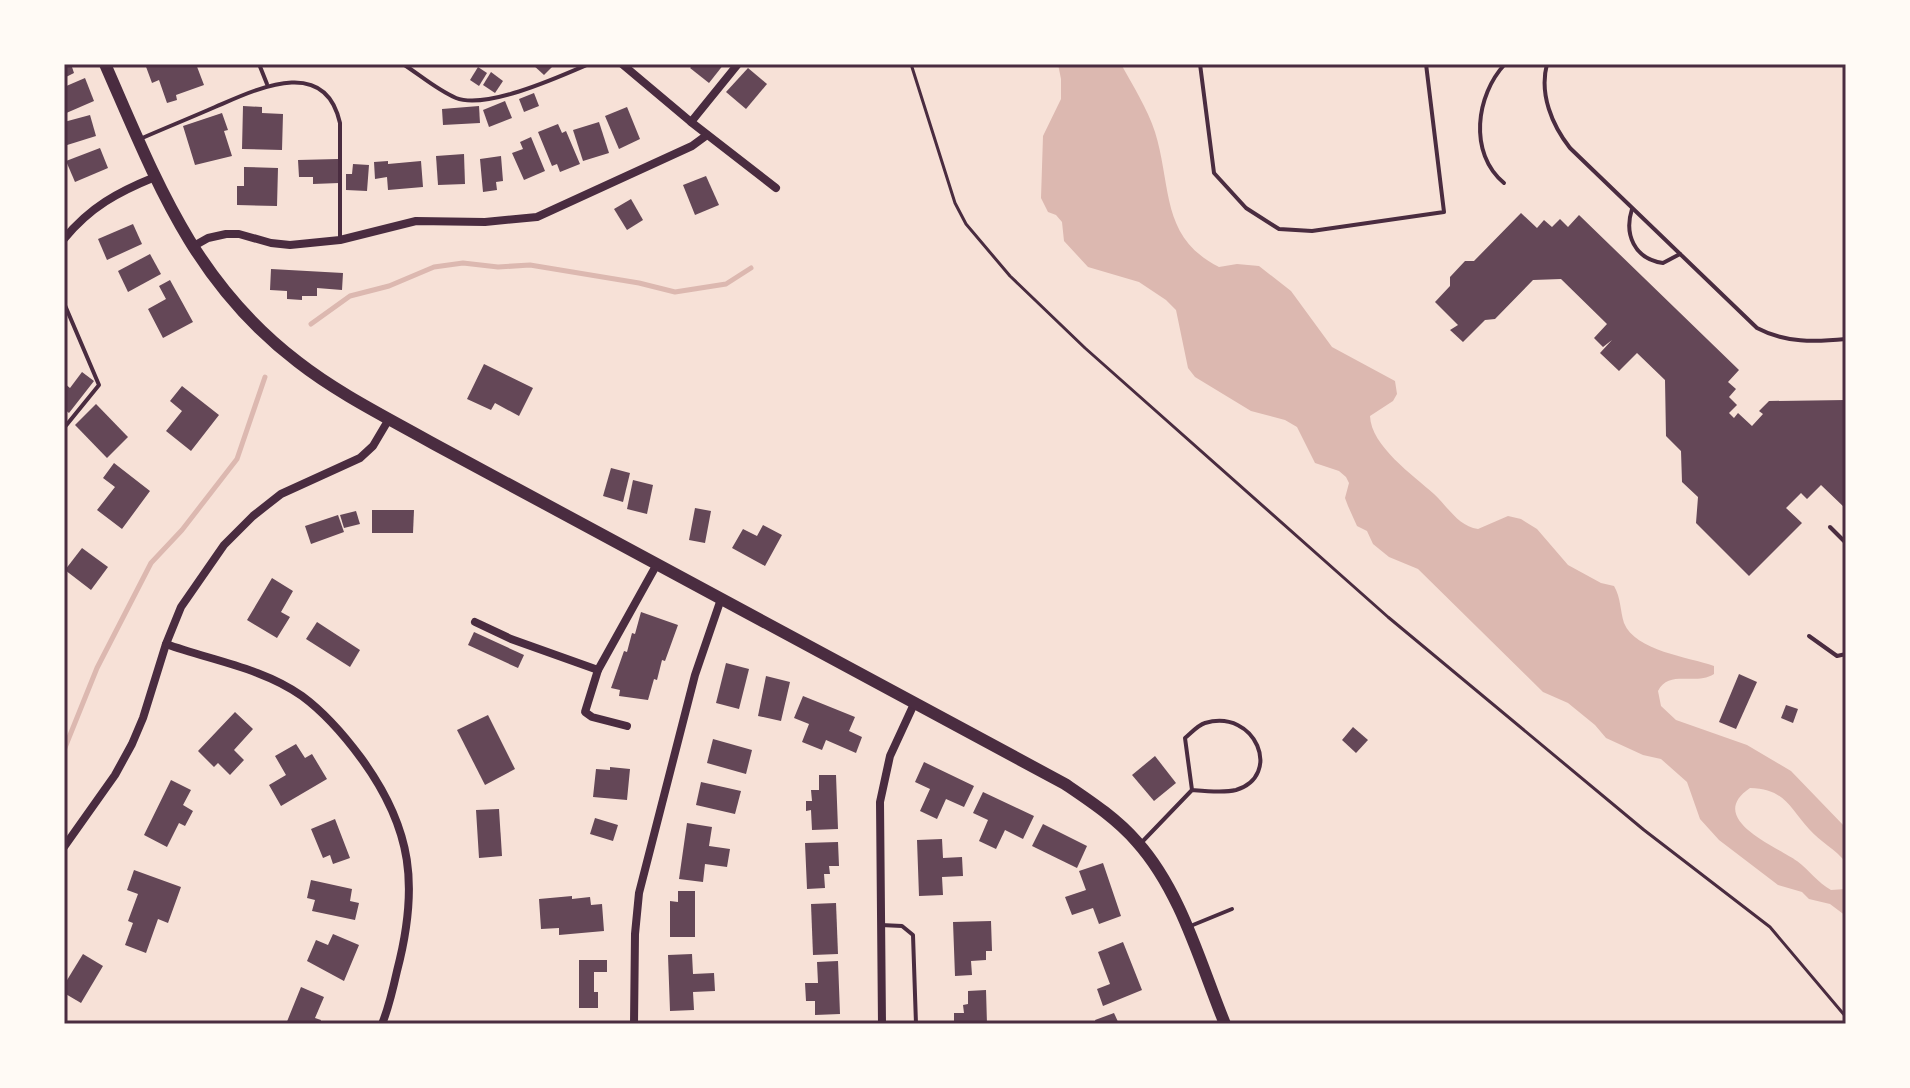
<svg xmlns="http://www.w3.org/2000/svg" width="1910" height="1088" font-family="'DM Sans',sans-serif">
<rect width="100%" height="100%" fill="#f7e1d7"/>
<path fill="#dcb8b0" d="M1058,64H1121C1133,86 1147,108 1155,132C1172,187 1160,237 1219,267L1237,264L1259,266L1291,291L1332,347L1395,381L1397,394L1393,401L1370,416C1371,446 1413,475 1434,494C1448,507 1458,526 1478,529L1508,516L1521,519L1537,529L1568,565L1601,583L1614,586C1621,598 1620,610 1624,623C1635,651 1689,657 1714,666V674C1695,686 1669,669 1658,691L1661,706L1676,720L1747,745L1791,771L1846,828V863C1836,849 1820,842 1809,829C1789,807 1785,789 1750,788C1704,819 1778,847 1797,861C1809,870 1818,883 1831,890L1846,889V916L1830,904L1809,899L1802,892L1778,885L1719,840L1700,819L1687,782L1661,759L1643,755L1606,738L1595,725L1568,703L1543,692L1418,569L1389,557L1373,544L1367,531L1357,526L1348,506L1345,498L1349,483L1346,477L1339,471L1315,463L1297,427L1285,420L1251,411L1195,377L1188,368L1176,310L1166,300L1139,282L1088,267L1064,241L1062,222L1056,215L1048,212L1041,198L1043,136L1061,99V79Z"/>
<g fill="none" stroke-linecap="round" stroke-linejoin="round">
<g stroke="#dcb8b0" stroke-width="5">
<polyline points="311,324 350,296 389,286 434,267 463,263 498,267 530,265 639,283 675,292 726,284 751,268"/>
<polyline points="64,750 97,668 151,563 182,530 237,459 265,377"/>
</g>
</g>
<g fill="#644757">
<polygon points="64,64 71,64 74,73 64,78"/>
<polygon points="145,64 196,64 204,85 176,95 177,100 167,103 159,80 152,83"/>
<polygon points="532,64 555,64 544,75"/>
<polygon points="694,64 724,64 709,83 690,68"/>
<polygon points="478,67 487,73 479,86 470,80"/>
<polygon points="748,68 767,84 746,109 726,92"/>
<polygon points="491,72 503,81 495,93 483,85"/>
<polygon points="85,78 94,101 64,114 64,87"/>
<polygon points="534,93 539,106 524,112 519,99"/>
<polygon points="505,101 512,118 489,127 483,110"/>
<polygon points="243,106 262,107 262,113 283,114 282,150 242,149"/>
<polygon points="479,106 480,123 443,125 442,109"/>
<polygon points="627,107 640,139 619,149 605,116"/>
<polygon points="222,113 228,130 224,131 232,156 195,165 183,126"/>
<polygon points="90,115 96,136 64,146 64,122"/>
<polygon points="599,122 609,153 583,161 573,130"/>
<polygon points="558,124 562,133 566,131 580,164 560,172 557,164 552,166 538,132"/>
<polygon points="531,137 545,171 524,180 512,153 523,149 520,142"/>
<polygon points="100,148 108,168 75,182 66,161"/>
<polygon points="464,154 465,184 438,185 436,156"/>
<polygon points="501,156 503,181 496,182 497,190 483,192 480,159"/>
<polygon points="338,159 339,183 313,184 313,177 299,177 298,160"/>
<polygon points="388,161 388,164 421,161 423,187 388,190 387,177 375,179 374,162"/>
<polygon points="353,164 369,165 367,191 346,190 346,174 352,174"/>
<polygon points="244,167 278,168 277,206 237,205 237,186 244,186"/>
<polygon points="706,176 719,205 695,215 683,185"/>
<polygon points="631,199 643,220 627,230 614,209"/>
<polygon points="1521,213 1537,228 1544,220 1552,227 1560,219 1568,227 1579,215 1739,370 1728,382 1736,389 1729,397 1737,405 1729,413 1734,418 1738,413 1752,426 1763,414 1759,411 1769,401 1846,400 1846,509 1821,485 1807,499 1801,493 1786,508 1802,523 1749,576 1696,523 1698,497 1682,482 1681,451 1666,436 1665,380 1637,353 1619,371 1600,353 1612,340 1603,347 1594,338 1607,324 1561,279 1533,280 1495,319 1485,320 1463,342 1450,330 1458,325 1435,302 1450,286 1450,277 1465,261 1474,261"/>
<polygon points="133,224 142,244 107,260 98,239"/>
<polygon points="150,254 161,274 128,292 118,271"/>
<polygon points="271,269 343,273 342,290 317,288 317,296 302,296 302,300 287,299 287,291 270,290"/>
<polygon points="170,280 193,322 163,338 148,309 166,299 159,286"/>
<polygon points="484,364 533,388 519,416 495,403 491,410 467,399"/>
<polygon points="82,372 94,381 69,413 64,409 64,383 70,388"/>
<polygon points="182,386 219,415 191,451 166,431 182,411 170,401"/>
<polygon points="96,404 128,437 107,458 75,425"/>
<polygon points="114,463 150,491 122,529 97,510 115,487 103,478"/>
<polygon points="611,468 630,473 623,502 603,496"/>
<polygon points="633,480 653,485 647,514 627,509"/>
<polygon points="695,508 711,511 705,543 689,540"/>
<polygon points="372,510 414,510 413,533 372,533"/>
<polygon points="356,511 360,524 344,528 340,515"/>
<polygon points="338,515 344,532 311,544 305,526"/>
<polygon points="763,525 782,535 765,566 732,548 743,529 757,536"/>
<polygon points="82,548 108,567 91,590 65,570"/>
<polygon points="272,578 293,591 281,612 290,617 277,638 247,620"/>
<polygon points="641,612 678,625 665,661 662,660 657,680 654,679 648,700 619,696 620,690 611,688 624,651 627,652 632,633 635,634"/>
<polygon points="317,622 360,650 350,667 306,639"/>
<polygon points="474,632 524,655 518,668 468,645"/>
<polygon points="726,663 749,669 739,709 716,703"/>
<polygon points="1739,674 1757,682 1736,729 1719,722"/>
<polygon points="766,676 790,682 781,721 758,716"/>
<polygon points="803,696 855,717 849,731 862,737 856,753 826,740 822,750 802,742 809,724 794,718"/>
<polygon points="1786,705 1798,709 1793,723 1781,718"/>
<polygon points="235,712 253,729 234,750 244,760 230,775 218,763 214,767 198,751"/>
<polygon points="488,715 515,769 485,785 457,730"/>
<polygon points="1353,727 1368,740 1356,753 1342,740"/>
<polygon points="713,739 752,750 746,774 707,763"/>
<polygon points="296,744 305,758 312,754 327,779 281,806 269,785 286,775 275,756"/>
<polygon points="1155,756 1176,783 1154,801 1132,775"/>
<polygon points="924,762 974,786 964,807 946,799 937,819 920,811 930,789 915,782"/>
<polygon points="610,767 630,769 627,800 593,797 596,769 610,770"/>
<polygon points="819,775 836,775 838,829 812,830 811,810 806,811 806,801 812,801 811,790 819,790"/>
<polygon points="171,780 191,790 183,805 193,811 185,826 179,823 167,847 144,835"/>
<polygon points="701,782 741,791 735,814 696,805"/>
<polygon points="983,792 1034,816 1023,839 1005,830 996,849 979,841 988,820 973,813"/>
<polygon points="499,809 502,856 479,858 476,810"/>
<polygon points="595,818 618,825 613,841 590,834"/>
<polygon points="335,819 350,858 333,864 330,855 323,858 311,829"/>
<polygon points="687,823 712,827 709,846 730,849 727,867 705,864 703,882 679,879"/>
<polygon points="1043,824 1087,846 1077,868 1032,846"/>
<polygon points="942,839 943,858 962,857 963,876 942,877 943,895 919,896 917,840"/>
<polygon points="838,842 839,866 829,866 830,874 824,874 825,888 807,889 805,843"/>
<polygon points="1103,863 1121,916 1099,924 1093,908 1072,915 1065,897 1086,890 1079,871"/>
<polygon points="134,870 181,887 168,923 158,919 146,953 125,945 133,923 128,921 138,894 127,890"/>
<polygon points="311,880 352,889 350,901 359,903 355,920 312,911 315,900 307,898"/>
<polygon points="678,891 695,891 695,937 670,937 670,901 678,902"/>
<polygon points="572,896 572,899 590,897 591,905 602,904 604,931 559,935 559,928 541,929 539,899"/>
<polygon points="836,903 838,954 813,955 811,904"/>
<polygon points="991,921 992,951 986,951 986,960 971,961 972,975 955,976 953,922"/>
<polygon points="333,934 359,945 344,981 307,961 316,940 328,945"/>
<polygon points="1123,942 1142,990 1103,1006 1097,989 1110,984 1098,952"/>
<polygon points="83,954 103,966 81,1003 64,993 64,985"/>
<polygon points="692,954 693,974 714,973 715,991 693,992 694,1010 670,1011 668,955"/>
<polygon points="579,960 607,960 607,972 594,972 594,992 598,992 598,1008 579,1008"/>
<polygon points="838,961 840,1014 815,1015 815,1001 806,1001 805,983 818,983 817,962"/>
<polygon points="301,987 324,997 315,1018 321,1020 320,1024 286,1024"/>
<polygon points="986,990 987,1024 954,1024 954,1013 964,1013 963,1005 968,1004 968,991"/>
<polygon points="1114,1013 1119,1024 1096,1024 1095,1020"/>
</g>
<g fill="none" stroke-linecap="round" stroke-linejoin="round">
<polyline stroke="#4a2c40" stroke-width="3" points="911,64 955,203 966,224 1010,276 1085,348 1388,617 1644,830 1770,927 1846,1017"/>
<g stroke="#4a2c40" stroke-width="4">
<polyline points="259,64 267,84"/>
<path d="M403,64C420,75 437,90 456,98C486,110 559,77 589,64"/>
<polyline points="1200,64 1214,173 1246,208 1279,229 1312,231 1444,212 1426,64"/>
<path d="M1547,64C1539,94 1552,125 1570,148L1757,328C1785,343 1815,342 1846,339"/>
<path d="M140,139C165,128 190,118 215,107C257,89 325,55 340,123V240"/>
<path d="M1504,183C1468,153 1476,95 1505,64"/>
<path d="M1632,209C1624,234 1634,259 1663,263L1680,254"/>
<polyline points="64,303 99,385 64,428"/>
<polyline points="1830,527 1846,543"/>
<polyline points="1809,636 1837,656 1846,654"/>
<path d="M1142,842L1192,790C1204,791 1224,793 1236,790C1283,776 1256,708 1205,723C1198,725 1191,733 1185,738L1192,790"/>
<polyline points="881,925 902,926 913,935 916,1024"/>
<polyline points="1188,927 1232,909"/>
</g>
<g stroke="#4a2c40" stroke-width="8">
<polyline points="622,64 691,122 776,188"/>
<polyline points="691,122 738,64"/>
<path d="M64,239C90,207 118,192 155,177"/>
<polyline points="192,247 208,238 226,234 239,234 271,243 290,245 340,240 416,221 485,222 537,217 692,146 707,135"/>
<polyline points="475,622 511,639 598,670 657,564"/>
<path d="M166,644C210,660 263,668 302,696C325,713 344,735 361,758C413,829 419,887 397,971C393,989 389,1007 382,1024"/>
<polyline points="598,670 585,712 592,717 627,726"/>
<polyline points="64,847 115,775 132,744 143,718 166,644 181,607 224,545 253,516 281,494 360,458 373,446 389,419"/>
<polyline points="634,1024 635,934 639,893 695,675 721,599"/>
<polyline points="882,1024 880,802 890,756 914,704"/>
</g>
<path stroke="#4a2c40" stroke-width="12" d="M105,64C156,180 193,282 298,362C339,394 388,418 434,444L1065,784C1090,801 1116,818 1137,842C1181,891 1200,963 1225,1024"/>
</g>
<rect width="1910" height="1088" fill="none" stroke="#fffaf5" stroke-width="132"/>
<rect x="66" y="66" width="1778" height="956" fill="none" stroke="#4a2c40" stroke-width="3"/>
</svg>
